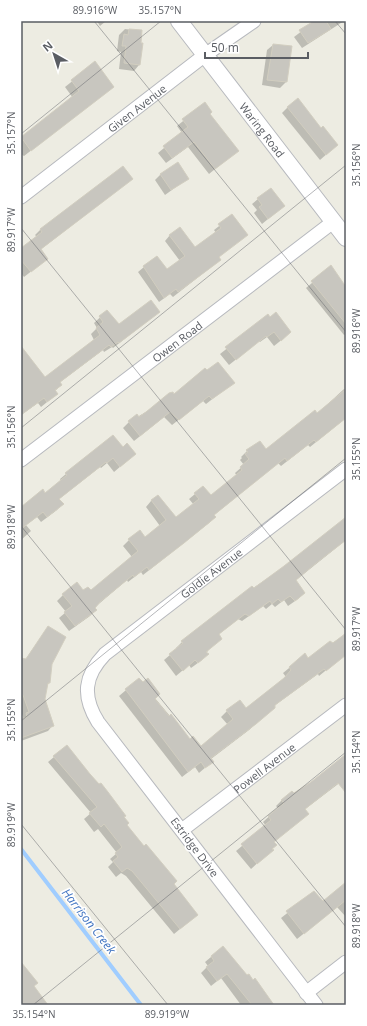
<svg xmlns="http://www.w3.org/2000/svg" width="367" height="1026" font-family="'Open Sans',sans-serif">
<rect width="100%" height="100%" fill="#edece2"/>
<g fill="#0003">
<polygon points="97,21 106,21 100,26"/>
<polygon points="315,21 344,21 302,48 294,37"/>
<polygon points="125,29 141,31 139,65 134,71 119,69 121,52 117,51 119,35"/>
<polygon points="273,45 286,82 280,88 262,85 267,50"/>
<polygon points="95,63 113,87 24,156 21,154 21,138 73,98 65,87"/>
<polygon points="204,104 209,114 237,151 209,174 188,147 166,163 158,153 182,133 177,126"/>
<polygon points="288,107 321,129 337,145 320,160 282,113"/>
<polygon points="161,174 187,179 165,195 155,180"/>
<polygon points="132,179 40,250 47,259 24,277 21,273 21,249 37,237 35,235 41,229"/>
<polygon points="258,199 284,206 262,224 254,213 257,210 252,204"/>
<polygon points="232,216 218,258 220,260 173,297 170,294 159,302 138,272 156,257 166,271 180,261 165,241 170,235 195,248 216,233 214,230"/>
<polygon points="331,267 346,288 346,334 344,335 306,288"/>
<polygon points="107,311 118,326 159,312 113,348 112,347 104,352 103,350 59,383 61,385 55,391 57,394 41,407 38,403 21,415 21,361 44,379 94,340 91,334 97,328 94,323"/>
<polygon points="268,316 284,338 274,346 267,337 260,342 259,341 229,365 220,354"/>
<polygon points="233,383 206,404 203,401 172,425 164,417 134,441 123,428 129,422 174,395"/>
<polygon points="344,389 346,390 346,418 310,447 308,445 281,466 278,463 213,516 215,517 209,523 143,575 141,572 128,582 127,580 94,608 95,610 90,616 69,631 59,618 66,612 57,601 63,595 90,592 132,557 123,546 129,540 145,538 160,526 146,507 151,501 158,496 176,519 194,505 189,499 195,494 211,497 237,476 235,473 244,465 240,460 242,458 241,457 247,451 266,450 317,414"/>
<polygon points="113,437 122,449 135,454 114,472 107,463 101,468 100,467 59,499 62,504 57,510 41,522 37,517 26,525 31,531 21,540 21,508 45,494 61,481 60,479 66,474"/>
<polygon points="346,524 346,540 295,581 304,593 298,599 288,606 284,600 275,607 272,604 266,609 263,606 242,621 238,619 218,635 202,660 191,668 189,665 176,676 164,660 177,649 176,648 182,642 223,609"/>
<polygon points="48,627 51,664 49,683 46,686 44,699 53,725 48,731 21,741 21,720 23,717 21,711 21,659 25,660"/>
<polygon points="346,634 346,654 319,676 318,674 274,706 249,730 211,759 213,761 199,773 195,767 182,777 119,696 139,679 190,740 201,747 228,725 221,717 227,711 245,709 286,677 283,673 305,655 308,659"/>
<polygon points="346,755 346,778 304,810 273,842 272,850 251,869 236,851 266,826 263,822 278,808 276,806 282,800 312,783"/>
<polygon points="54,757 123,817 126,825 197,915 174,934 126,876 121,873 116,877 108,867 113,862 110,859 117,853 98,829 94,832 84,819 91,813 48,762"/>
<polygon points="346,884 346,917 337,907 297,939 281,918 314,892 323,902"/>
<polygon points="223,947 247,977 273,1005 241,1005 221,978 211,986 201,973 208,966 205,962"/>
</g>
<g fill="none" stroke-linecap="round" stroke-linejoin="round">
<polyline stroke="#a0cdff" stroke-width="4" points="21,849 141,1005"/>
</g>
<g fill="#c8c6bf" stroke="#d2cec0">
<polygon points="314,21 326,21 331,29 308,43 299,30"/>
<polygon points="129,29 142,30 141,43 143,43 140,65 124,63 126,46 122,46 124,34 128,35"/>
<polygon points="273,44 292,46 287,82 267,80"/>
<polygon points="95,61 114,87 31,151 21,137 79,91 71,80"/>
<polygon points="298,98 321,128 323,126 338,145 326,155 287,107"/>
<polygon points="205,102 212,112 210,114 239,151 215,169 194,142 172,158 163,146 188,127 182,119"/>
<polygon points="178,162 189,179 171,190 160,174"/>
<polygon points="123,166 133,179 41,249 48,259 31,272 21,260 21,248 42,232 40,229"/>
<polygon points="271,188 285,206 268,219 259,207 262,205 257,198"/>
<polygon points="232,214 248,235 219,257 221,260 178,292 176,289 164,298 143,266 157,256 167,269 185,256 169,235 180,227 195,247 221,228 218,224"/>
<polygon points="331,265 346,287 346,324 311,281"/>
<polygon points="151,300 160,312 119,343 118,342 111,347 109,345 60,382 62,385 55,390 58,394 47,402 44,398 21,415 21,346 45,377 100,335 96,328 103,322 99,316 107,310 119,324"/>
<polygon points="276,312 291,332 281,341 274,332 267,337 266,336 236,360 225,347 268,314 270,317"/>
<polygon points="218,362 235,383 212,399 209,396 179,420 170,412 140,436 128,421 137,414 139,417 146,412 169,393 173,392 174,394 205,368 207,370"/>
<polygon points="346,389 346,418 316,442 314,440 287,461 285,458 214,515 216,517 184,543 149,570 147,567 134,577 133,575 100,602 95,608 97,610 75,626 64,612 72,606 62,594 77,582 83,590 88,587 91,590 138,551 128,539 140,530 145,537 166,520 151,500 158,495 176,517 199,499 194,493 203,486 211,495 242,470 240,467 249,459 245,454 248,452 246,450 260,441 266,449 315,410 317,413"/>
<polygon points="113,435 123,447 127,443 136,454 120,467 113,458 107,463 106,462 59,499 64,504 47,517 43,512 21,529 21,507 43,489 45,493 67,475 65,473"/>
<polygon points="346,517 346,540 315,564 296,580 305,593 295,601 290,596 281,602 278,599 272,604 270,601 249,616 245,614 219,634 222,639 206,652 209,654 198,663 195,660 183,671 169,654 183,643 181,641 252,586 254,588 284,566"/>
<polygon points="48,626 66,637 52,664 50,683 48,683 45,699 54,726 21,738 21,719 27,717 26,713 29,712 23,695 21,695 21,658 26,659"/>
<polygon points="346,633 346,655 326,671 324,669 275,705 275,708 256,724 211,758 214,762 205,768 201,762 188,772 125,689 139,678 143,682 148,678 160,694 155,699 169,716 171,714 190,739 193,736 201,746 233,719 226,710 240,700 246,708 284,678 291,670 289,667 305,653 308,658 330,641 333,643"/>
<polygon points="67,745 90,774 99,784 101,783 108,792 126,816 124,817 129,823 127,825 144,846 146,844 177,881 174,884 198,915 180,929 132,871 127,868 122,872 113,861 118,857 115,853 122,847 104,824 101,827 89,813 97,807 53,756"/>
<polygon points="346,754 346,793 338,783 305,809 309,814 274,842 277,845 272,849 274,850 257,864 241,844 271,820 268,816 284,803 281,800 292,791 294,793 311,782"/>
<polygon points="346,882 346,900 304,934 286,911 314,891 323,901"/>
<polygon points="223,946 247,975 249,974 253,980 255,978 274,1005 252,1005 227,974 217,981 206,967 214,961 211,956"/>
<polygon points="21,962 38,983 34,986 48,1005 21,1005"/>
</g>
<g fill="none" stroke-linecap="round" stroke-linejoin="round">
<g stroke="#b7b9be" stroke-width="15">
<g id="minor">
<path id="s1" d="M21,197L205,55L254,21"/>
<path id="s2" d="M21,460L333,222"/>
<path id="s3" d="M182,830L346,705"/>
<polyline points="306,993 346,962"/>
<path id="s4" d="M316,1005L98,722C82,696 84,676 105,654L346,469"/>
</g>
</g>
<g stroke="#b7b9be" stroke-width="18">
<g id="tertiary">
<path id="s5" d="M179,21L346,238"/>
</g>
</g>
<use href="#minor" stroke="#fff" stroke-width="13"/>
<use href="#tertiary" stroke="#fff" stroke-width="16"/>
</g>
<path fill="none" stroke="#5a5d63" stroke-width="1" stroke-opacity="0.45" d="M94,21L346,332M335,21L346,34M21,134L161,21M21,228L346,630M21,428L346,165M21,526L346,927M21,721L346,458M21,824L168,1005M33,1005L346,752"/>
<g text-anchor="middle" dominant-baseline="central" stroke-width="3.5" stroke-linejoin="round" paint-order="stroke">
<g font-size="11" fill="#5a5d63" stroke="#fff">
<text stroke="none"><textPath href="#s1" startOffset="146">Given Avenue</textPath></text>
<text stroke="none"><textPath href="#s5" startOffset="137">Waring Road</textPath></text>
<text stroke="none"><textPath href="#s2" startOffset="196">Owen Road</textPath></text>
<text stroke="none"><textPath href="#s4" startOffset="566">Goldie Avenue</textPath></text>
<text stroke="none"><textPath href="#s3" startOffset="103">Powell Avenue</textPath></text>
<text transform="translate(195 847) rotate(53)">Estridge Drive</text>
</g>
<g font-size="12" font-style="italic" fill="#4376c2" stroke="#fff">
<text transform="translate(89 921) rotate(52)">Harrison Creek</text>
</g>
</g>
<rect width="367" height="1026" fill="none" stroke="#ffffff" stroke-width="44"/>
<g transform="translate(54 54) rotate(321)" stroke="#ffffff" stroke-width="3" paint-order="stroke">
<path d="M0-3L7 15L0 10L-7 15Z" fill="#5a5d63"/>
<text y="-6" font-size="11" font-weight="bold" text-anchor="middle" fill="#5a5d63">N</text>
</g>
<path d="M205 52v6h103v-6" fill="none" stroke="#5a5d63" stroke-width="2"/>
<text x="211" y="52" font-size="12" fill="#5a5d63" stroke="#ffffff" stroke-width="3" paint-order="stroke">50 m</text>
<rect x="22" y="22" width="323" height="982" fill="none" stroke="#5a5d63" stroke-width="1.5"/>
<g font-size="10" text-anchor="middle" fill="#5a5d63">
<text x="95" y="14">89.916°W</text>
<text x="160" y="14">35.157°N</text>
<text transform="translate(11 133) rotate(-90)" y="4">35.157°N</text>
<text transform="translate(356 165) rotate(-90)" y="4">35.156°N</text>
<text transform="translate(11 230) rotate(-90)" y="4">89.917°W</text>
<text transform="translate(356 331) rotate(-90)" y="4">89.916°W</text>
<text transform="translate(11 427) rotate(-90)" y="4">35.156°N</text>
<text transform="translate(356 459) rotate(-90)" y="4">35.155°N</text>
<text transform="translate(11 527) rotate(-90)" y="4">89.918°W</text>
<text transform="translate(356 629) rotate(-90)" y="4">89.917°W</text>
<text transform="translate(11 720) rotate(-90)" y="4">35.155°N</text>
<text transform="translate(356 752) rotate(-90)" y="4">35.154°N</text>
<text transform="translate(11 825) rotate(-90)" y="4">89.919°W</text>
<text transform="translate(356 926) rotate(-90)" y="4">89.918°W</text>
<text x="34" y="1018">35.154°N</text>
<text x="167" y="1018">89.919°W</text>
</g>
</svg>
